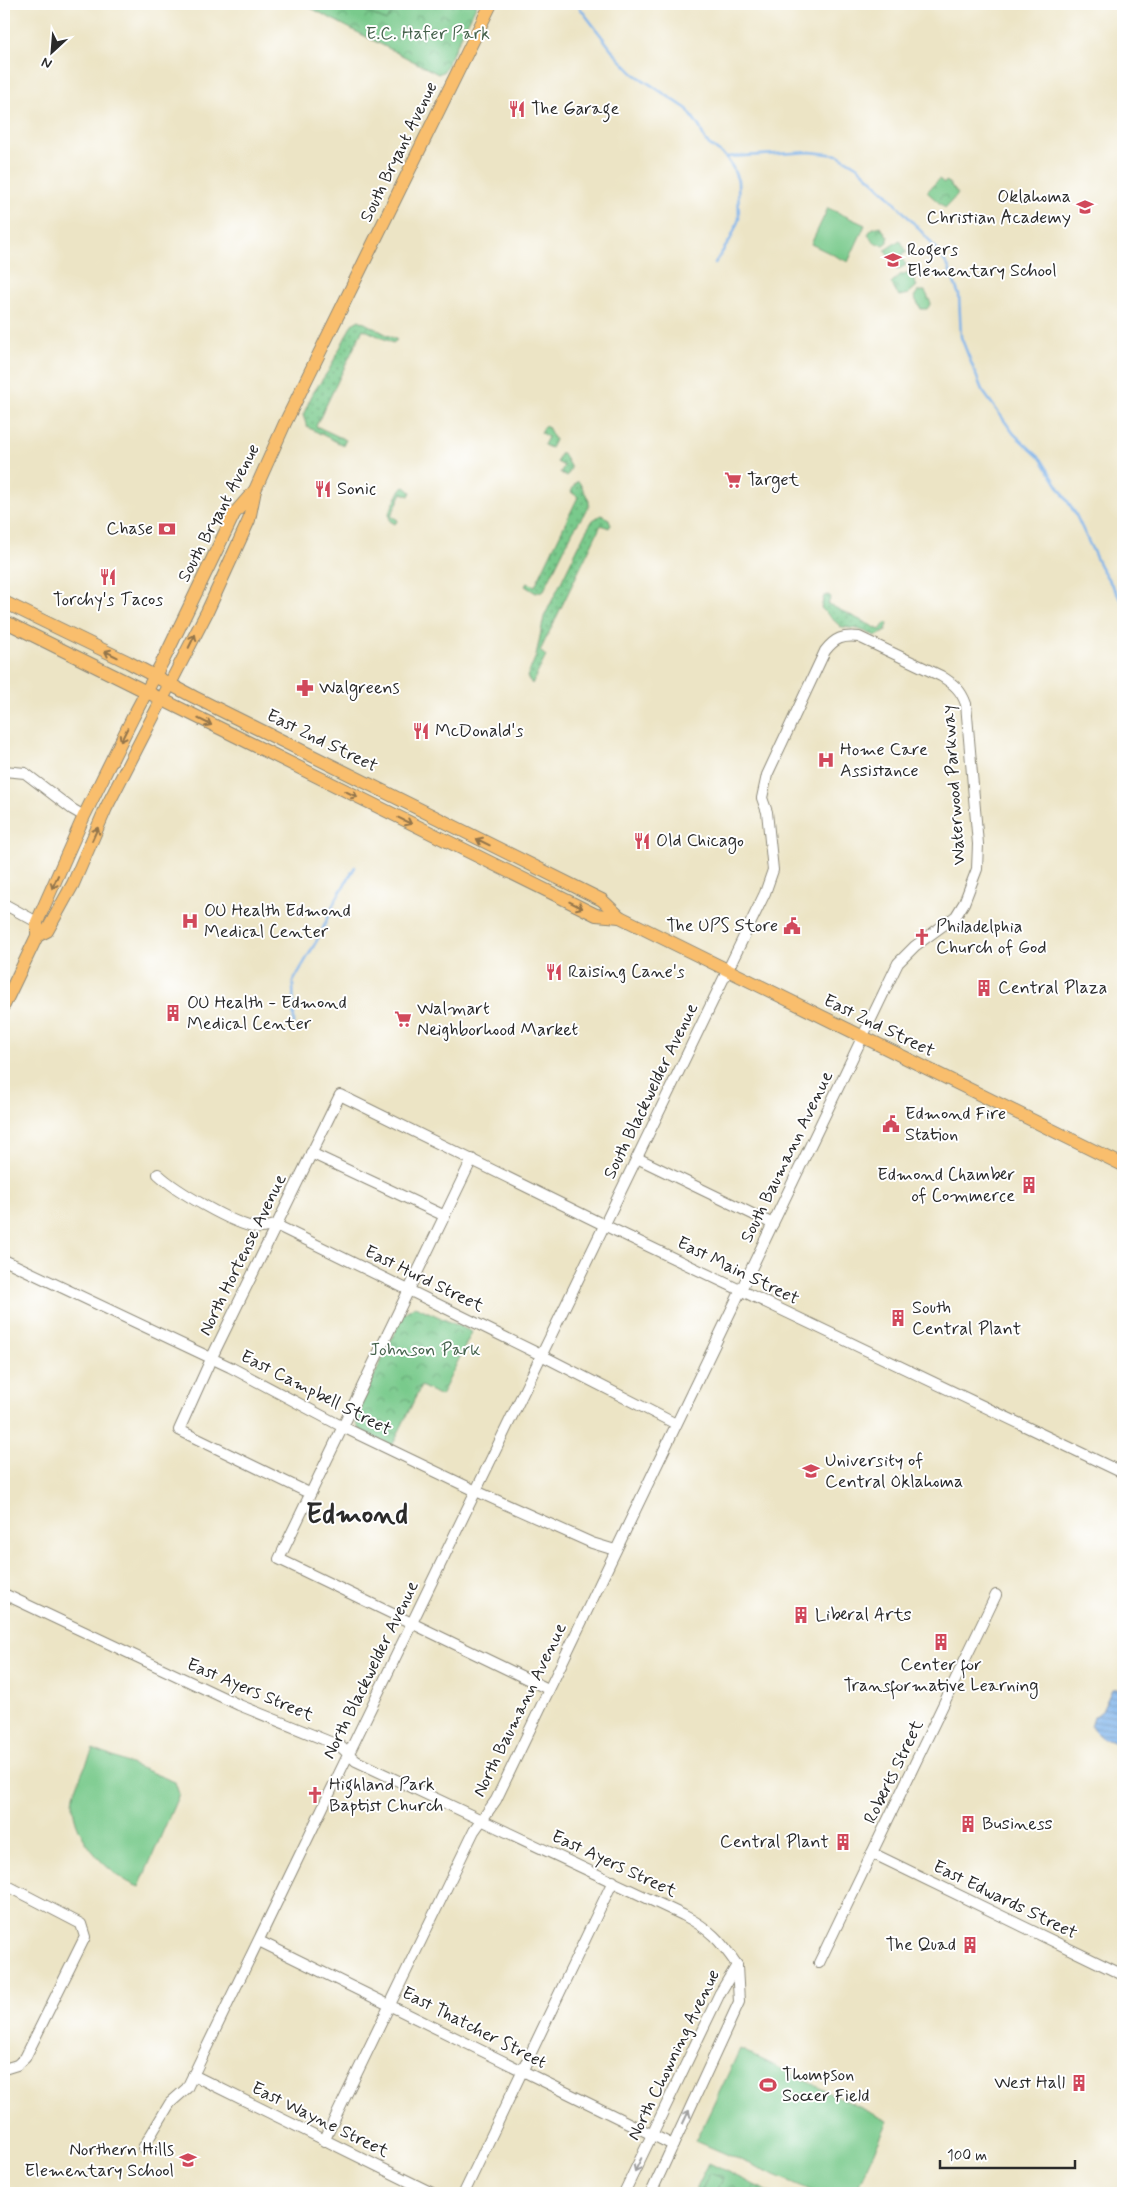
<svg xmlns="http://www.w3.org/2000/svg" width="1127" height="2197" font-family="Mynerve,sans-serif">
<defs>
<pattern id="grass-dots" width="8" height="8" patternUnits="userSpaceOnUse" patternTransform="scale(1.25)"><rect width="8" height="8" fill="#79ca8c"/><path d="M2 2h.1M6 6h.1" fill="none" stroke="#63a473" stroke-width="1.8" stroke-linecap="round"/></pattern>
<pattern id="park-crowns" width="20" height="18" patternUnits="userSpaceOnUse" patternTransform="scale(1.25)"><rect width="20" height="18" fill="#79ca8c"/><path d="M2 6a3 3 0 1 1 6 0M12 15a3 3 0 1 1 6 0" fill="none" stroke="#63a473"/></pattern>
<pattern id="water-rules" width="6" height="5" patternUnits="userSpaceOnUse" patternTransform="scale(1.25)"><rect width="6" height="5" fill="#7ab1e9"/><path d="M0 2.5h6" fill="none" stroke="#6490bd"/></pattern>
</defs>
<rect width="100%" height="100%" fill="#fff"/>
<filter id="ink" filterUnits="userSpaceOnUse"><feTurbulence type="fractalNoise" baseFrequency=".02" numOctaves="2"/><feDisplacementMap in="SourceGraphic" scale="10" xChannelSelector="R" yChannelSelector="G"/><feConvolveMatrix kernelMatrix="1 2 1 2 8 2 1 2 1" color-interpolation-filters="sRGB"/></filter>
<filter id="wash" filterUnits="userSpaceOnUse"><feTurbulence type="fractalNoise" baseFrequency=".0096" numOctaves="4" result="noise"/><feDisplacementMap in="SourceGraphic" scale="20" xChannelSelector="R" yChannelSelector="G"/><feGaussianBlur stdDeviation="1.12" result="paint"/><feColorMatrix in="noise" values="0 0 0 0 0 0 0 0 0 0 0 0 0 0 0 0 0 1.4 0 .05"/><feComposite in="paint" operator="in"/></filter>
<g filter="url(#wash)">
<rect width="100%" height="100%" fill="#ece4c5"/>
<g fill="url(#grass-dots)" stroke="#527a5c">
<polygon points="359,320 397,340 393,343 363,329 316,426 346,440 343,445 307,427 303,415 313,393 329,370 352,324"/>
<polygon points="544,426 548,427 555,440 551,448 544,445 548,437 541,433"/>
<polygon points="560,454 563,454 571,468 567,476 560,473 564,466 557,462"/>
<polygon points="576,482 579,482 589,500 589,506 573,531 544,590 536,593 525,586 527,583 535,586 578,497 571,492"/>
<polygon points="405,487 411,492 409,496 402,493 391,516 398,520 395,524 390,521 389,513 401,489"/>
<polygon points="601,515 609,519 611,525 609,528 601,525 540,651 546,656 532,684 527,677 536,656 544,617 586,531 593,520"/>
<polygon points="828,595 831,597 828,604 880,630 886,622 888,624 885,632 876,636 858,629 841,627 821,608 824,596"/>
</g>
<g fill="url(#park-crowns)" stroke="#527a5c">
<polygon points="303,4 477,4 444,71 438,74"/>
<polygon points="939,179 944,183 947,181 958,194 945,208 927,192"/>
<polygon points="880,226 888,237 888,242 884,245 876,244 868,235 871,229"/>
<polygon points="900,240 907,252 900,256 906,265 897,270 885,250"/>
<polygon points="909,272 917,286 908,294 899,296 891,283 900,275"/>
<polygon points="918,291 925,291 931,303 927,309 921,309 914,297"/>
<polygon points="415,1306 472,1332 441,1396 421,1386 392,1446 360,1430 354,1419 404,1313"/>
<polygon points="709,2163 771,2193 694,2193"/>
</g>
<g fill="#79ca8c" stroke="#527a5c">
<polygon points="351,4 399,4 386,21"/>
<polygon points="828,208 865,225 848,262 811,244"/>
<path d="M93,1749L175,1782L179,1794L139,1887C108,1876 66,1831 74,1795C78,1780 87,1763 93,1749Z"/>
<polygon points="740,2049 888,2121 855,2193 817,2193 696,2141"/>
<polygon points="710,2173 723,2179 716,2193 700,2193"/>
</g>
<path fill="url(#water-rules)" stroke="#526e8a" d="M1123,1688V1753C1117,1737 1103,1745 1091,1727L1094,1717L1102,1711L1112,1689Z"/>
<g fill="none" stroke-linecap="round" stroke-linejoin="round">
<g stroke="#7ab1e9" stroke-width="2.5">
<polyline points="577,4 615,54 633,73 687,109 700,128 706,142 726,157 733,168 738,181 739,219 730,240 715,263"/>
<polyline points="726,157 810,152 838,155 858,167 888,195 929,240 948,266 959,295 961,337 982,390 1014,434 1041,459 1075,513 1100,566 1123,603"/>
<polyline points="294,1024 293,982 320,935 335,901 355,867"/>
</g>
</g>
</g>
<g filter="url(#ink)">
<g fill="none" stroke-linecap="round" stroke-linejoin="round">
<g stroke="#8c8878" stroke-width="12">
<g id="minor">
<polyline points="4,771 25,773 72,809 84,816"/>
<polyline points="4,904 37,922"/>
<polyline points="311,1153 445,1216"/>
<polyline points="637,1158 773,1224"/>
<polyline points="472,1159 279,1559 548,1689"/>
<path d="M158,1174C176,1191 233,1224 257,1228C262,1229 270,1226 276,1225L543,1356L676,1424"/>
<polyline points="4,1260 230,1367 343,1427 476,1491 592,1543 615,1550"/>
<polyline points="309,1493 179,1430 211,1359 340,1095 604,1225 1123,1473"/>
<path d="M4,1594L239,1705L340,1746L356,1761L683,1915C710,1929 720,1940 737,1965"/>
<polyline points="872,1853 1123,1975"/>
<polyline points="4,1884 81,1924 85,1937 25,2058 17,2065 4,2069"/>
<polyline points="259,1941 673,2145"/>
<polyline points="819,1963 996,1595"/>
<polyline points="193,2075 432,2193"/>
<path d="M143,2148L170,2103L187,2088L765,893L773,870L767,812L762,798L767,775L825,651C835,638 843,635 859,637L941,676C954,684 961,690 966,704L978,844L977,869L964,903L956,916L915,946L898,963L496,1800L474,1831L324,2141"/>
<polyline points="464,2193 613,1881"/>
<polyline points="624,2193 720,1993 737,1965"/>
<polyline points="651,2193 739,2002 737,1966"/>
</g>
</g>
<g stroke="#8c8878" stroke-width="14">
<g id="major">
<polyline points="4,602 128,662 194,697 602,900 620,917 1123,1165"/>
<polyline points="4,621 596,915 620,917"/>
<polyline points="37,936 47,931 73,884 106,808 207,612 249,520 255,490"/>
<polyline points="4,1005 37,936 37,922 84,816 133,717 166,655 234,514 255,490 285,423 491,4"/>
</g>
</g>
<use href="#minor" stroke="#fff" stroke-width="10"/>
<use href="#major" stroke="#f9be6d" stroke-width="12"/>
</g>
<defs><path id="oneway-shaft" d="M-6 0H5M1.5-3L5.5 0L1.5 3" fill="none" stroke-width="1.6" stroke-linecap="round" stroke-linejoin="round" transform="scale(1.25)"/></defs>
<g stroke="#92744c">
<use href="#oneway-shaft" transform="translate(192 641) rotate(-64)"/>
<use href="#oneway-shaft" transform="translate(111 654) rotate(-154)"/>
<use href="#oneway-shaft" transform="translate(205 722) rotate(26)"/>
<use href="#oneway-shaft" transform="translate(124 735) rotate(116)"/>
<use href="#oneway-shaft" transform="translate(351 794) rotate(26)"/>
<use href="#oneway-shaft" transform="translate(405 821) rotate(26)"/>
<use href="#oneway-shaft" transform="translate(95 834) rotate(-66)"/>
<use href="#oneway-shaft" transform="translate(483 842) rotate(-154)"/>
<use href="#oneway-shaft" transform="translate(55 882) rotate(114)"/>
<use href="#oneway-shaft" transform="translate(576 905) rotate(26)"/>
</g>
<g stroke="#a0a0a0">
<use href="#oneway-shaft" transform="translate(686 2117) rotate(-65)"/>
<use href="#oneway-shaft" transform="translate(638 2165) rotate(116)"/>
</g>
</g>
<defs>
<g id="restaurant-bare" transform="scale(1.35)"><path d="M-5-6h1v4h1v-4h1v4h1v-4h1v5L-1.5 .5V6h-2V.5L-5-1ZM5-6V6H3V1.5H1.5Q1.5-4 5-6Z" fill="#d1495b" stroke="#fff" stroke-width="2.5" paint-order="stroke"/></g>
<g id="school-bare" transform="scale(1.35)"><path d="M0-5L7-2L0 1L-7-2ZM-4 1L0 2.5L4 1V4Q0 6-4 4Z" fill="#d1495b" stroke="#fff" stroke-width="2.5" paint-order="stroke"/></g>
<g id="supermarket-bare" transform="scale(1.35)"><path d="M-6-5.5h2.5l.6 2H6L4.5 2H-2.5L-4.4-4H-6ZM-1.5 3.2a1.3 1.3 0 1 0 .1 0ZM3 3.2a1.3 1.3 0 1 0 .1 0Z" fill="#d1495b" stroke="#fff" stroke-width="2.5" paint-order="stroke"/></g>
<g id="bank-bare" transform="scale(1.35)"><path d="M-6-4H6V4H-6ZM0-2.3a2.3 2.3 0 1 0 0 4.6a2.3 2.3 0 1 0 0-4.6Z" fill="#d1495b" stroke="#fff" stroke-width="2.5" paint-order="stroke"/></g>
<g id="pharmacy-bare" transform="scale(1.35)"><path d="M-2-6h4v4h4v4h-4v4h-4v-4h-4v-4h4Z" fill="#d1495b" stroke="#fff" stroke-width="2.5" paint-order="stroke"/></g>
<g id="hospital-bare" transform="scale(1.35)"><path d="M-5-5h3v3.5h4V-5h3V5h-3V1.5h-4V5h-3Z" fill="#d1495b" stroke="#fff" stroke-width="2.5" paint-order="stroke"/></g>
<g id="civic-bare" transform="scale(1.35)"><path d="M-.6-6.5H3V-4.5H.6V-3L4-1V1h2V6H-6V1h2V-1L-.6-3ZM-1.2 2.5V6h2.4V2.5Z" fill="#d1495b" stroke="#fff" stroke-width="2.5" paint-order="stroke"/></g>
<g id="church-bare" transform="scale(1.35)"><path d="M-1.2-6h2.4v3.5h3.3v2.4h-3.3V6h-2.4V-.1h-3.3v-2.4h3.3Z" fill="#d1495b" stroke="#fff" stroke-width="2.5" paint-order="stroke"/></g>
<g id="building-bare" transform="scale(1.35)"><path d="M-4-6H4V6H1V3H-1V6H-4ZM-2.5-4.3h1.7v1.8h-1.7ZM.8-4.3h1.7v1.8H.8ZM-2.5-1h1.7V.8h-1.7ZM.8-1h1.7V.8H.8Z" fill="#d1495b" stroke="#fff" stroke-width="2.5" paint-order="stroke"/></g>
<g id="university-bare" transform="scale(1.35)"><path d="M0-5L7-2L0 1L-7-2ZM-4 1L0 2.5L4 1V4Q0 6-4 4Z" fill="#d1495b" stroke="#fff" stroke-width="2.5" paint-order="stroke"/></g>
<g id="stadium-bare" transform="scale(1.35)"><path d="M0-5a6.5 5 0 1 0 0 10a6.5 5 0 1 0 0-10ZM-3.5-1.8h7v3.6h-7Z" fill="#d1495b" stroke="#fff" stroke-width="2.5" paint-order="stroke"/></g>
</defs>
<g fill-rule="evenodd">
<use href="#restaurant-bare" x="517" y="109"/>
<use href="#school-bare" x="1085" y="207"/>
<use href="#school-bare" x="893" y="260"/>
<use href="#supermarket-bare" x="733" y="480"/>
<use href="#restaurant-bare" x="323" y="489"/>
<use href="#bank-bare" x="167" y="529"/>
<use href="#restaurant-bare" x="108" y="577"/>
<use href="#pharmacy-bare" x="305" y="688"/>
<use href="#restaurant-bare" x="421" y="731"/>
<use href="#hospital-bare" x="826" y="760"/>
<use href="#restaurant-bare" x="642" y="841"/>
<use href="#hospital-bare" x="190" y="921"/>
<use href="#civic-bare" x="792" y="926"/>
<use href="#church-bare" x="922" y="937"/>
<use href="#restaurant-bare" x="554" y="972"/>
<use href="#building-bare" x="984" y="988"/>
<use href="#building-bare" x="173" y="1013"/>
<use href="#supermarket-bare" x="403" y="1019"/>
<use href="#civic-bare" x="891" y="1124"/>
<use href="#building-bare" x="1029" y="1185"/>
<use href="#building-bare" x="898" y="1318"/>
<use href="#university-bare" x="811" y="1471"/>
<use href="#building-bare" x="801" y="1615"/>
<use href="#building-bare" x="941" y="1642"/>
<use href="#church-bare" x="315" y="1795"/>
<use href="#building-bare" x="968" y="1824"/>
<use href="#building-bare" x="843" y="1842"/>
<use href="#building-bare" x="970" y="1945"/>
<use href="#building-bare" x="1079" y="2083"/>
<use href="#stadium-bare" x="768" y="2085"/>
<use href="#school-bare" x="188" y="2160"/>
</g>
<g text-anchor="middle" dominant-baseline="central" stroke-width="4" stroke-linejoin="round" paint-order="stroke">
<g font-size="18" fill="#46634d" stroke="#fff">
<text x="428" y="34">E.C. Hafer Park</text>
<text x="425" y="1350">Johnson Park</text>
</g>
<g font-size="18" fill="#2b2b2b" stroke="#fff" text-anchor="start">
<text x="531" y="109">The Garage</text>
<text x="1071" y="197" text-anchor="end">Oklahoma<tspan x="1071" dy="21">Christian Academy</tspan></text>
<text x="907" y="250">Rogers<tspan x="907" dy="21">Elementary School</tspan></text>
<text x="747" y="480">Target</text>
<text x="337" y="489">Sonic</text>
<text x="153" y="529" text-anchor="end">Chase</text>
<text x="108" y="600" text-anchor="middle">Torchy's Tacos</text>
<text x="319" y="688">Walgreens</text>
<text x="435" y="731">McDonald's</text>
<text x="840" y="750">Home Care<tspan x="840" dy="21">Assistance</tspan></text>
<text x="656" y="841">Old Chicago</text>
<text x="204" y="911">OU Health Edmond<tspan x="204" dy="21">Medical Center</tspan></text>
<text x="778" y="926" text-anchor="end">The UPS Store</text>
<text x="936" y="927">Philadelphia<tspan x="936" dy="21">Church of God</tspan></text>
<text x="568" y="972">Raising Cane's</text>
<text x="998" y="988">Central Plaza</text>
<text x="187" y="1003">OU Health - Edmond<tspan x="187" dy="21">Medical Center</tspan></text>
<text x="417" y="1009">Walmart<tspan x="417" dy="21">Neighborhood Market</tspan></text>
<text x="905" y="1114">Edmond Fire<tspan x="905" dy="21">Station</tspan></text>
<text x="1015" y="1175" text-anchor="end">Edmond Chamber<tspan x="1015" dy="21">of Commerce</tspan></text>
<text x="912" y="1308">South<tspan x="912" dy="21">Central Plant</tspan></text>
<text x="825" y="1461">University of<tspan x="825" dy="21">Central Oklahoma</tspan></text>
<text x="815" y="1615">Liberal Arts</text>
<text x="941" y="1665" text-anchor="middle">Center for<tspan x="941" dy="21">Transformative Learning</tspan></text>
<text x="329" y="1785">Highland Park<tspan x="329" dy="21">Baptist Church</tspan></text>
<text x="982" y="1824">Business</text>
<text x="829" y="1842" text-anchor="end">Central Plant</text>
<text x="956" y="1945" text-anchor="end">The Quad</text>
<text x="782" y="2075">Thompson<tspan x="782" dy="21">Soccer Field</tspan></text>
<text x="1065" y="2083" text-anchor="end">West Hall</text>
<text x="174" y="2150" text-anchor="end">Northern Hills<tspan x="174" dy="21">Elementary School</tspan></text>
</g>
<g font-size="18" fill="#2b2b2b" stroke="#fff">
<text transform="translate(399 152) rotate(-64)">South Bryant Avenue</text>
<text transform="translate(219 513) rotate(-62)">South Bryant Avenue</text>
<text transform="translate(322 741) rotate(26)">East 2nd Street</text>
<text transform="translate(954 785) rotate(-94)">Waterwood Parkway</text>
<text transform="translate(879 1026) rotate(26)">East 2nd Street</text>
<text transform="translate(651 1091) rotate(-64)">South Blackwelder Avenue</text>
<text transform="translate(787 1157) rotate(-64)">South Baumann Avenue</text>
<text transform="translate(243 1255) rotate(-64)">North Hortense Avenue</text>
<text transform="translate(738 1271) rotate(26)">East Main Street</text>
<text transform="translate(424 1279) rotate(26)">East Hurd Street</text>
<text transform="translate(316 1393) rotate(27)">East Campbell Street</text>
<text transform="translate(371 1670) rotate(-64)">North Blackwelder Avenue</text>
<text transform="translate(250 1690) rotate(23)">East Ayers Street</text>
<text transform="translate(520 1710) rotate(-64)">North Baumann Avenue</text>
<text transform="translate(894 1772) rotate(-64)">Roberts Street</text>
<text transform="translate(614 1864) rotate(25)">East Ayers Street</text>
<text transform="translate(1005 1900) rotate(26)">East Edwards Street</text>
<text transform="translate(474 2028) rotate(27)">East Thatcher Street</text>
<text transform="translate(674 2055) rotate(-64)">North Chowning Avenue</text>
<text transform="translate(320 2120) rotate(26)">East Wayne Street</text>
</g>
<g font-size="28" font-weight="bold" fill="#2b2b2b" stroke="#fff">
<text x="357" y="1515">Edmond</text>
</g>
</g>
<rect width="1127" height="2197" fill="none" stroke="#fff" stroke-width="20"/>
<g transform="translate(52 52) rotate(206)" stroke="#ffffff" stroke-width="4" paint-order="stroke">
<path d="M0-4L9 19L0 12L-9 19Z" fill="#2b2b2b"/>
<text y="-8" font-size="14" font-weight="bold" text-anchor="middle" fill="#2b2b2b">N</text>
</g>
<path d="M940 2160v8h135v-8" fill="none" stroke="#2b2b2b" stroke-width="2.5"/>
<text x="947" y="2160" font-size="15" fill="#2b2b2b" stroke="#ffffff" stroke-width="4" paint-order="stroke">100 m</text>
</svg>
